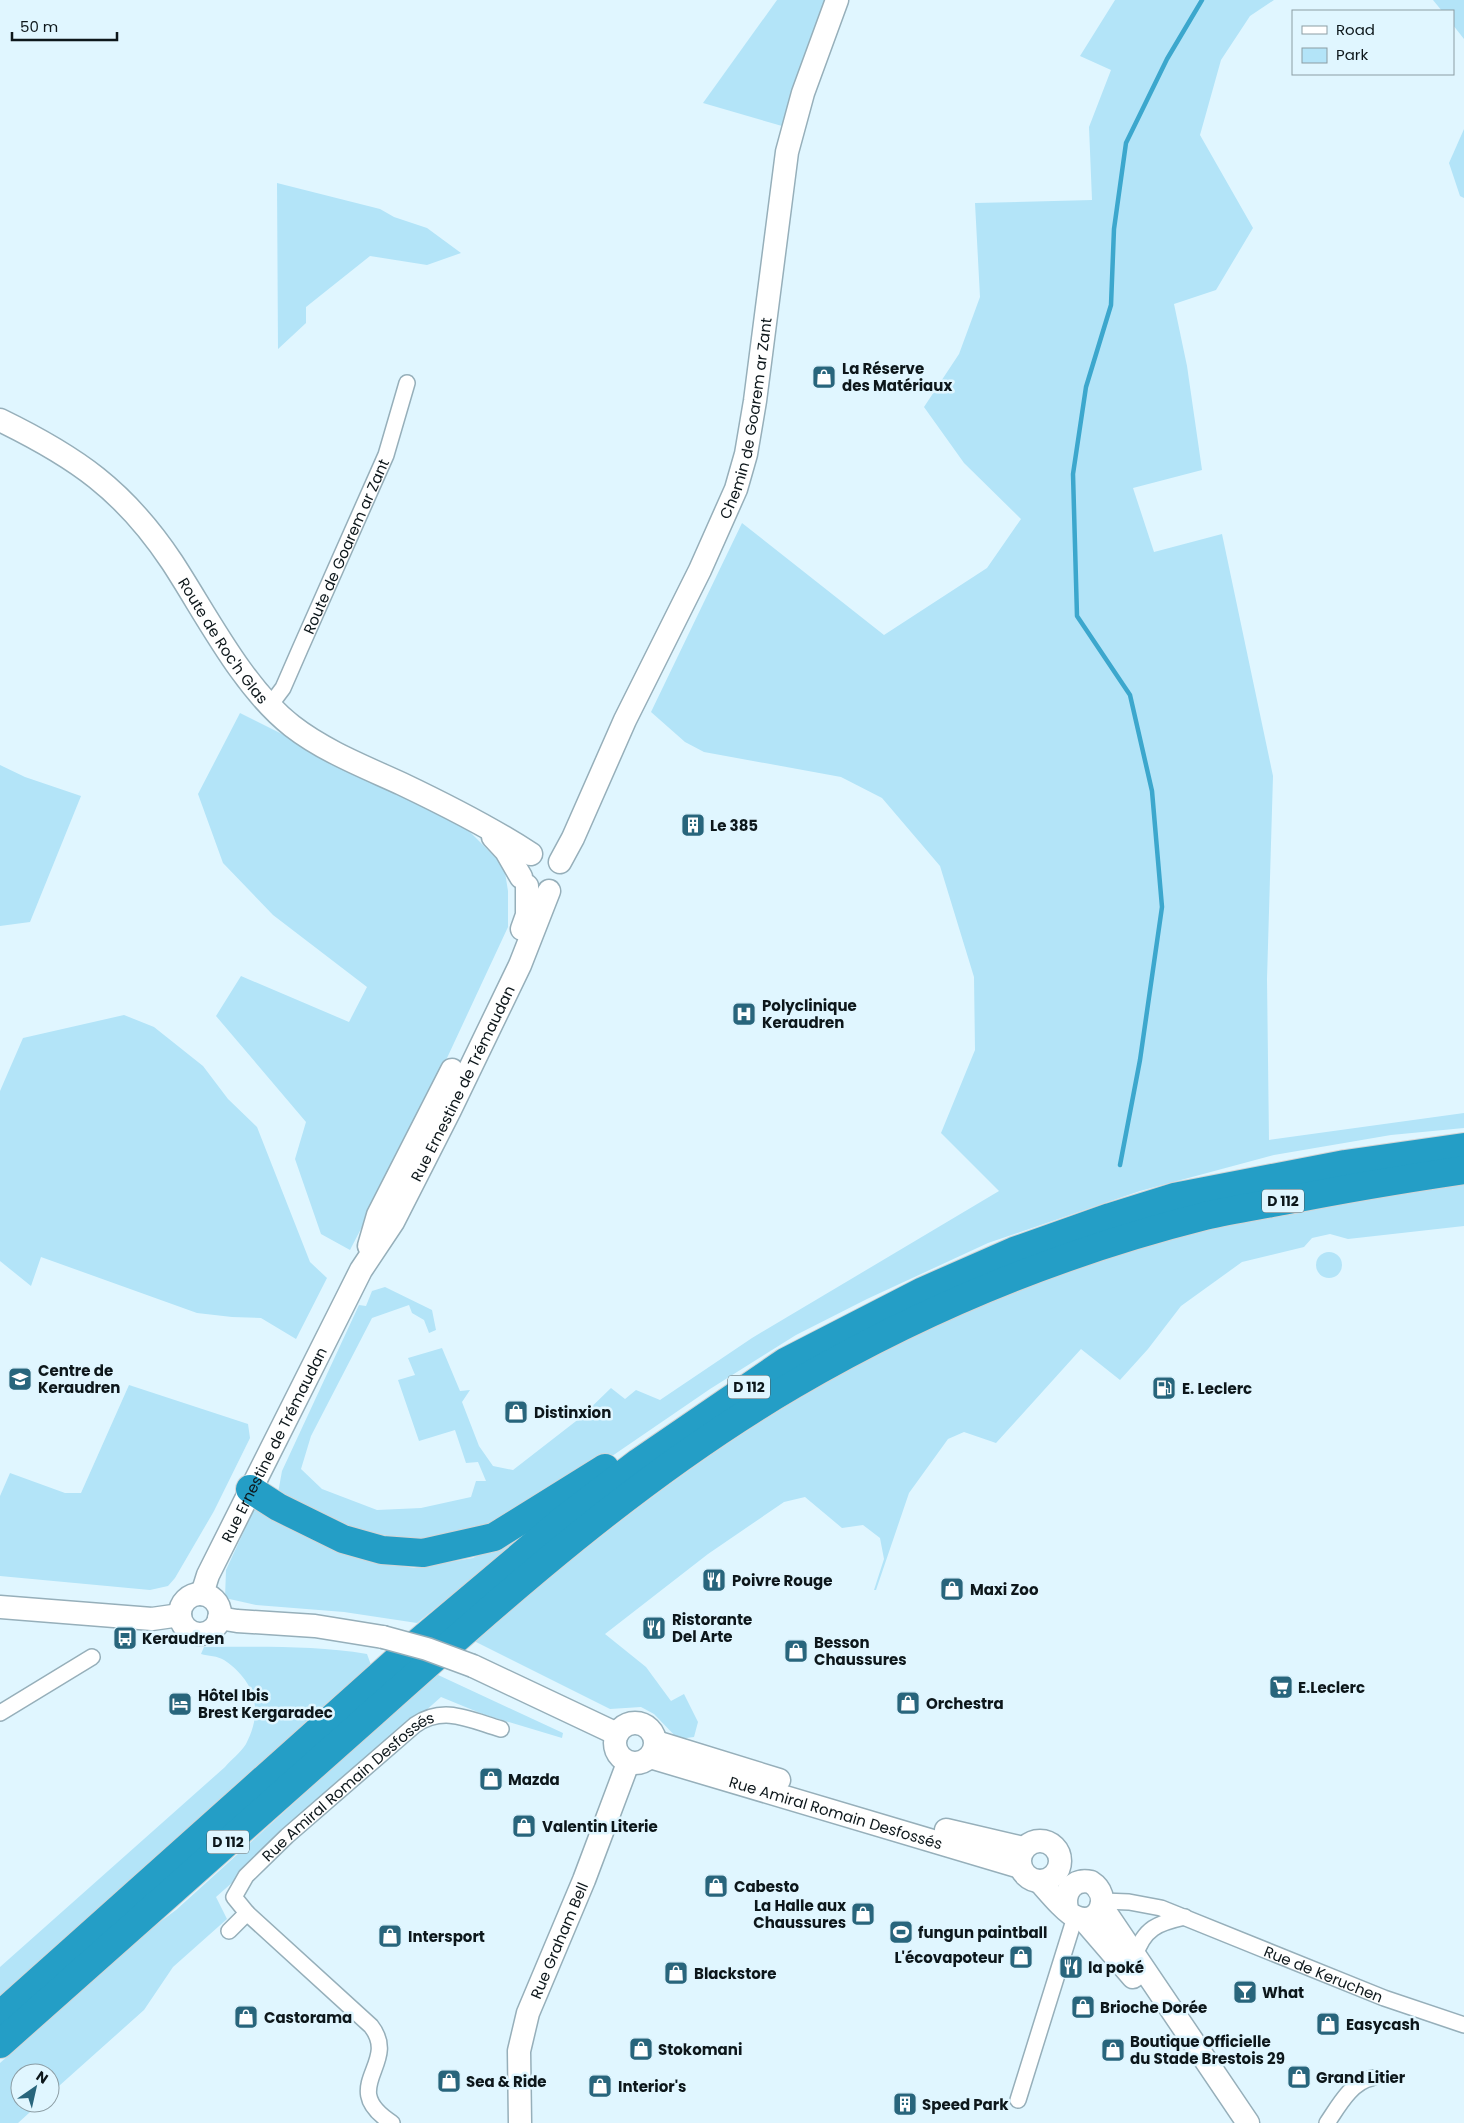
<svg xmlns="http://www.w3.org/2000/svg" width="1464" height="2123" font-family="Poppins,sans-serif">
<rect width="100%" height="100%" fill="#e0f6ff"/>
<g fill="#b3e4f8">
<polygon points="777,0 842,0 782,126 703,103"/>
<polygon points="1115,0 1274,0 1250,16 1221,60 1200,135 1253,228 1216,290 1174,304 1187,366 1202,470 1133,488 1154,552 1222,534 1273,776 1267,979 1269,1140 1464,1113 1464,1128 1391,1135 1274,1155 1140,1191 988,1243 867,1299 796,1335 710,1389 596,1467 488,1530 437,1543 374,1539 278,1493 282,1471 359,1305 366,1306 372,1291 385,1287 432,1310 436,1330 429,1333 424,1320 412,1313 409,1305 372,1318 311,1436 301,1469 322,1489 377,1510 421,1508 471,1497 476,1481 486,1481 478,1462 466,1463 455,1430 419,1441 398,1380 415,1375 408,1358 442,1348 460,1391 470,1390 462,1402 479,1446 493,1466 513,1470 580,1418 611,1388 625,1399 636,1390 660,1400 752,1338 999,1191 941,1133 975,1050 974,977 940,866 882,798 841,777 704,752 685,742 651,712 742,523 884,635 987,568 1021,519 964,463 924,407 959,354 980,297 975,203 1092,200 1089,127 1111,70 1080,56"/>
<polygon points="1433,0 1464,0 1464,39 1453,25 1453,11 1442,11"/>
<polygon points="1464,129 1464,198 1460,196 1449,163"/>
<polygon points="277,183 380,209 394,217 427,228 461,253 427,265 370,256 306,307 306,323 278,349"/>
<polygon points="240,713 462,824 504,866 508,891 508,927 427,1101 350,1250 321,1234 295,1159 306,1122 216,1016 241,976 349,1022 367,987 273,915 223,863 198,794"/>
<polygon points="0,765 25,777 81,796 30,922 0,926"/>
<polygon points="124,1015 154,1027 203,1066 228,1099 257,1127 310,1262 327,1278 296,1339 261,1318 232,1317 197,1313 41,1257 31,1286 0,1261 0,1091 23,1038"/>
<path d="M1464,1181V1226L1348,1239L1330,1234L1312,1238L1304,1247L1242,1262L1181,1306L1148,1349L1120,1380L1081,1349L996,1443L964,1432L948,1439L909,1493L876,1590H874L884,1559L880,1538L863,1525L842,1528L805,1497L784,1502L708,1554L605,1634L646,1667L671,1701L684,1694L698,1722L694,1737L678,1739L654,1714L641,1707L610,1709L474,1641C552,1574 631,1510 715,1452C869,1346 1052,1266 1233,1222C1258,1216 1285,1213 1310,1208C1361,1199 1413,1190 1464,1181Z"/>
<circle cx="1329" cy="1265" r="13"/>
<polygon points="129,1385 248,1424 250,1438 214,1511 175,1578 168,1586 150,1590 0,1576 0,1496 10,1473 65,1493 81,1493"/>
<polygon points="256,1505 315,1541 356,1558 414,1568 473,1558 512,1536 543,1522 417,1623 344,1612 256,1605 225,1598 226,1570"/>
<path d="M204,1647C258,1647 313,1645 367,1654L371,1665L0,1998V1967L225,1767C231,1760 241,1752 246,1744C264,1710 255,1681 224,1660C218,1656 208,1656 201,1654Z"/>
<polygon points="436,1674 563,1733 562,1738 485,1715 441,1697 216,1897 227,1919 173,1967 144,2010 50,2094 50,2073 20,2073 20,2103 40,2103 18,2123 0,2123 0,2063 153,1927 176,1910"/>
</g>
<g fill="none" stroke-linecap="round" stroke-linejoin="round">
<polyline stroke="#3ca7cd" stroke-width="4.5" points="1120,1165 1140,1060 1162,907 1152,791 1130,695 1077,616 1073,474 1086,387 1111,305 1114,229 1126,143 1167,59 1202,0"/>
<g stroke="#96afba" stroke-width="18">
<g id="street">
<path id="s1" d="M271,704L283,688L300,649L386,455L407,383"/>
<polyline points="0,1713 92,1657"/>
<path id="s2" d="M1103,1901L1129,1902L1161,1908L1384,1998L1464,2025"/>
<path id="s3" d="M247,1913L234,1897L246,1876L287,1836L415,1725C444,1705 470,1720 501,1729"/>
<path d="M229,1931L247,1913L371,2026C401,2064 336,2087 392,2123"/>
<path d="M1135,1956C1144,1928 1158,1923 1185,1917"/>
<polyline points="1018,2100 1075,1917"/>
<path d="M1327,2123C1338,2107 1351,2082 1372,2078"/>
</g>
</g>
<g stroke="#96afba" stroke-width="25">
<g id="secondary">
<path id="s4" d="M0,420C76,457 124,490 172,562C206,614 243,688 292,726C324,751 365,767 402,784C446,805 490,827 531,854"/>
<polyline points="493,837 506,851 521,877"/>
<path id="s5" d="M560,862L573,838L625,720L700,570L736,489L746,454L755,401L787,152L803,93L837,0"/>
<polyline points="522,929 527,915 527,886"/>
<polyline points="369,1246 378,1215 452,1070"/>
<path id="s6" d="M202,1594L208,1575L347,1298L361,1270L393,1222L450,1110L520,965L549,891"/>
<circle cx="200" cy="1614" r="20"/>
<polyline points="0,1607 152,1619 180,1615"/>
<polyline points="219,1618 237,1621 315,1626 383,1637"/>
<polyline points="473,1666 617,1734"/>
<circle cx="635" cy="1743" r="20"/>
<polyline points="656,1742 779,1780"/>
<path id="s7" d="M650,1757L1020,1867"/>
<polyline points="946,1830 1023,1848"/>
<circle cx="1040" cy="1861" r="20"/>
<path d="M1039,1881C1048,1891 1066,1913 1076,1917C1099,1927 1113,1896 1091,1882C1073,1878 1063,1892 1067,1909"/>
<polyline points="1102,1907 1248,2123"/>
<polyline points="1083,1919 1133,1977"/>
<path id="s8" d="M520,2123L519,2051L528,2013L584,1880L628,1763"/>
</g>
</g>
<g stroke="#d3d5d6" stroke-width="30">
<g id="highway">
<polyline points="250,1489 278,1507 343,1539 382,1550 423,1553 494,1537 605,1468"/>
<polyline points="0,2015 396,1661 563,1520 639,1462 785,1362 923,1291 1014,1251 1110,1217 1174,1197 1345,1164 1464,1147"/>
<path d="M0,2044C124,1934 249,1823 373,1713C506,1594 639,1475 793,1385C921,1310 1062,1252 1205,1216C1231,1210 1257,1206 1283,1201C1343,1189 1403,1179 1464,1170"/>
</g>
</g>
<use href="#street" stroke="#fff" stroke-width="15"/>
<use href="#secondary" stroke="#fff" stroke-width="22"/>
<use href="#highway" stroke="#249ec6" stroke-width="28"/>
<g stroke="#96afba" stroke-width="25" stroke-linecap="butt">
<polyline id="secondary-bridge" points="383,1637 427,1649 473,1666"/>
</g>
<use href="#secondary-bridge" stroke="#fff" stroke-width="22"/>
</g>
<defs>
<g id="shop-square" transform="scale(1.25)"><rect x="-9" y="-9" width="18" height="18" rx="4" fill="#28657c" stroke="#e0f6ff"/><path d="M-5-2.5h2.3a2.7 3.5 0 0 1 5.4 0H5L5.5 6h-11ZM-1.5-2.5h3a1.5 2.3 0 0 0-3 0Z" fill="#fff"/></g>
<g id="building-square" transform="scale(1.25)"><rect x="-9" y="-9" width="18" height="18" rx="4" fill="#28657c" stroke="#e0f6ff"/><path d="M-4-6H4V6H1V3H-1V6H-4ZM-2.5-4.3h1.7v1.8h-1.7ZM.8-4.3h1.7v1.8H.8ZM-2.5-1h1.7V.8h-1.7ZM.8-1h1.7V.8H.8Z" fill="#fff"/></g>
<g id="hospital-square" transform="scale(1.25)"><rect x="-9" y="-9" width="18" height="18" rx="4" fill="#28657c" stroke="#e0f6ff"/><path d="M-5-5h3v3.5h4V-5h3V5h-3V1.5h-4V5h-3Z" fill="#fff"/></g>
<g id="university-square" transform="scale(1.25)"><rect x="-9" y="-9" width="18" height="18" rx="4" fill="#28657c" stroke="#e0f6ff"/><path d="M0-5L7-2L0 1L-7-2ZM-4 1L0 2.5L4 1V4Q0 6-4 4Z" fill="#fff"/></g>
<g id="fuel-square" transform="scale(1.25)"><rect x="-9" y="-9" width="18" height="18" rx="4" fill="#28657c" stroke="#e0f6ff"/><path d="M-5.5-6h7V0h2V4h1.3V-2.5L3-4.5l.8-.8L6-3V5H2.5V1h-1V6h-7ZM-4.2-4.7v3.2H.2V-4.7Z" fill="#fff"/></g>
<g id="restaurant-square" transform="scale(1.25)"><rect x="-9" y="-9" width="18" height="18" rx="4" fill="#28657c" stroke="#e0f6ff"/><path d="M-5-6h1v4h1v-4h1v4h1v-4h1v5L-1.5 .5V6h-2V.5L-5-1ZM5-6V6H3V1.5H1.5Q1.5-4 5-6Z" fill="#fff"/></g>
<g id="bus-square" transform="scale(1.25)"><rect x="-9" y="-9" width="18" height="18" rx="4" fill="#28657c" stroke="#e0f6ff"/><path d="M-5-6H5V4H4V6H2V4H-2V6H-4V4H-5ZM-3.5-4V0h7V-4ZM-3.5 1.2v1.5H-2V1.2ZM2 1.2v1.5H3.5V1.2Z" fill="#fff"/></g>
<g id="supermarket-square" transform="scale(1.25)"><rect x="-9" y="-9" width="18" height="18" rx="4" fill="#28657c" stroke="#e0f6ff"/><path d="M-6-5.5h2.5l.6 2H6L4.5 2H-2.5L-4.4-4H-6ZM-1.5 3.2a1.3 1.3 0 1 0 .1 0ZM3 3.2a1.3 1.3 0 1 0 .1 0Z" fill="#fff"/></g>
<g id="hotel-square" transform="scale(1.25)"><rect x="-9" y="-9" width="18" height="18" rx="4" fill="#28657c" stroke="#e0f6ff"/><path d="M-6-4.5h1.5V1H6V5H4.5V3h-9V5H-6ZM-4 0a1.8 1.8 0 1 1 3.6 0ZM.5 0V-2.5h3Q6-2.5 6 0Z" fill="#fff"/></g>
<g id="stadium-square" transform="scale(1.25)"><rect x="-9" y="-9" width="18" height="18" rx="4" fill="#28657c" stroke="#e0f6ff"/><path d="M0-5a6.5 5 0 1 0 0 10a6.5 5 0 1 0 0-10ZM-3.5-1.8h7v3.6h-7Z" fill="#fff"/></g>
<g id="bar-square" transform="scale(1.25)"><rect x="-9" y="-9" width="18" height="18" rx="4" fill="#28657c" stroke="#e0f6ff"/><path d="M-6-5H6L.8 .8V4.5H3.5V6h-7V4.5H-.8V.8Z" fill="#fff"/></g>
</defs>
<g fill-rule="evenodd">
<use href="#shop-square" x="824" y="377"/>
<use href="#building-square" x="693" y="825"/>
<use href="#hospital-square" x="744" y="1014"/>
<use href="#university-square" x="20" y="1379"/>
<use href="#fuel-square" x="1164" y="1388"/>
<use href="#shop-square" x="516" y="1412"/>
<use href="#restaurant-square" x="714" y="1580"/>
<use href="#shop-square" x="952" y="1589"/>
<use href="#restaurant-square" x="654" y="1628"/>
<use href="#bus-square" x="125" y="1638"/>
<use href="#shop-square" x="796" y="1651"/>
<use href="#supermarket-square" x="1281" y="1687"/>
<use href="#shop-square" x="908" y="1703"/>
<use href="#hotel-square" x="180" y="1704"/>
<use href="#shop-square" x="491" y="1779"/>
<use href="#shop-square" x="524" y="1826"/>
<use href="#shop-square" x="716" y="1886"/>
<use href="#shop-square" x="863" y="1914"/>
<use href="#stadium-square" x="901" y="1932"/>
<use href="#shop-square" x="390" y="1936"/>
<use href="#shop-square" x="1021" y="1957"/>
<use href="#restaurant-square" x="1071" y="1967"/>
<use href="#shop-square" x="676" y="1973"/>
<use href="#bar-square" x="1245" y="1992"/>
<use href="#shop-square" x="1083" y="2007"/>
<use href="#shop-square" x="246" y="2017"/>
<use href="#shop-square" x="1328" y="2024"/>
<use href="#shop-square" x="641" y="2049"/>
<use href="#shop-square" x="1113" y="2050"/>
<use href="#shop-square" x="1299" y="2077"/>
<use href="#shop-square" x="449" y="2081"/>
<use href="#shop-square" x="600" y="2086"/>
<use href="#building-square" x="905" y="2104"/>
</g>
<g text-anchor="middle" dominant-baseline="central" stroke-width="5" stroke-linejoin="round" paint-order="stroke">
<g fill="#e0f6ff" stroke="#4c5a5f" stroke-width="1">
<rect x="1262" y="1189.5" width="42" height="23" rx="4"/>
<rect x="728" y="1375.5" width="42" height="23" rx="4"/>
<rect x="207" y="1830.5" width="42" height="23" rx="4"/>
</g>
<g font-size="14" font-weight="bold" fill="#0d171b">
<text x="1283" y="1201">D 112</text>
<text x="749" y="1387">D 112</text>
<text x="228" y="1842">D 112</text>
</g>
<g font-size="15" font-weight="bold" fill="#0d171b" stroke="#e0f6ff" text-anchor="start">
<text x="842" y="368">La Réserve<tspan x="842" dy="17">des Matériaux</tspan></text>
<text x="710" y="825">Le 385</text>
<text x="762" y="1005">Polyclinique<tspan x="762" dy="17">Keraudren</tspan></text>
<text x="38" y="1370">Centre de<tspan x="38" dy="17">Keraudren</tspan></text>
<text x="1182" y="1388">E. Leclerc</text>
<text x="534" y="1412">Distinxion</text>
<text x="732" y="1580">Poivre Rouge</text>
<text x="970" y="1589">Maxi Zoo</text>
<text x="672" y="1619">Ristorante<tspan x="672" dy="17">Del Arte</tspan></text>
<text x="142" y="1638">Keraudren</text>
<text x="814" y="1642">Besson<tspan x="814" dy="17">Chaussures</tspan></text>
<text x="1298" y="1687">E.Leclerc</text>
<text x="198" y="1695">Hôtel Ibis<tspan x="198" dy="17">Brest Kergaradec</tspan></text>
<text x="926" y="1703">Orchestra</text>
<text x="508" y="1779">Mazda</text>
<text x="542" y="1826">Valentin Literie</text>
<text x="734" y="1886">Cabesto</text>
<text x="846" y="1905" text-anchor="end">La Halle aux<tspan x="846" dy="17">Chaussures</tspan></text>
<text x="918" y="1932">fungun paintball</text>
<text x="408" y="1936">Intersport</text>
<text x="1004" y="1957" text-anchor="end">L'écovapoteur</text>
<text x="1088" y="1967">la poké</text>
<text x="694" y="1973">Blackstore</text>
<text x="1262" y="1992">What</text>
<text x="1100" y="2007">Brioche Dorée</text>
<text x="264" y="2017">Castorama</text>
<text x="1346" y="2024">Easycash</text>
<text x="1130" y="2041">Boutique Officielle<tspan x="1130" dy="17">du Stade Brestois 29</tspan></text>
<text x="658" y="2049">Stokomani</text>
<text x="1316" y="2077">Grand Litier</text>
<text x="466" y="2081">Sea &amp; Ride</text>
<text x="618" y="2086">Interior's</text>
<text x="922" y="2104">Speed Park</text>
</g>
<g font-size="15" fill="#0d171b" stroke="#e0f6ff">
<text stroke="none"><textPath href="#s5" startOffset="484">Chemin de Goarem ar Zant</textPath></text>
<text stroke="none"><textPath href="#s1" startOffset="175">Route de Goarem ar Zant</textPath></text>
<text stroke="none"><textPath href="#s4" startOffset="320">Route de Roc'h Glas</textPath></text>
<text stroke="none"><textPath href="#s6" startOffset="574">Rue Ernestine de Trémaudan</textPath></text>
<text stroke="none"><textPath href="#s6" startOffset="166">Rue Ernestine de Trémaudan</textPath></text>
<text stroke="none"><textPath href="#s3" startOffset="181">Rue Amiral Romain Desfossés</textPath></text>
<text stroke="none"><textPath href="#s7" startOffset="194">Rue Amiral Romain Desfossés</textPath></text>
<text stroke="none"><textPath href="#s8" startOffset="190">Rue Graham Bell</textPath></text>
<text stroke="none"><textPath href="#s2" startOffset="234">Rue de Keruchen</textPath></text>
</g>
</g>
<rect x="1292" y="10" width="162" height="65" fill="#e0f6ff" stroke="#8c9da4"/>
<rect x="1302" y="26" width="25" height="8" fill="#ffffff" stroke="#8c9da4"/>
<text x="1336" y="35" font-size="15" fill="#0d171b">Road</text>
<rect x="1302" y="48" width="25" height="15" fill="#b3e4f8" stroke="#8c9da4"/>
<text x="1336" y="60" font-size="15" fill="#0d171b">Park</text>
<g transform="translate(35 2088) rotate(34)"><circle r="24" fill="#e0f6ff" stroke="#8c9da4"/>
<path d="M0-4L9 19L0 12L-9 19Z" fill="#28657c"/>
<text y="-8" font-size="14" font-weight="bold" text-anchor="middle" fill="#0d171b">N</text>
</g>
<path d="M12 32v8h105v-8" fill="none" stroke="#0d171b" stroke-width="2.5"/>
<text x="20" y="32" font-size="15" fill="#0d171b" stroke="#e0f6ff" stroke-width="4" paint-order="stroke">50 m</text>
</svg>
